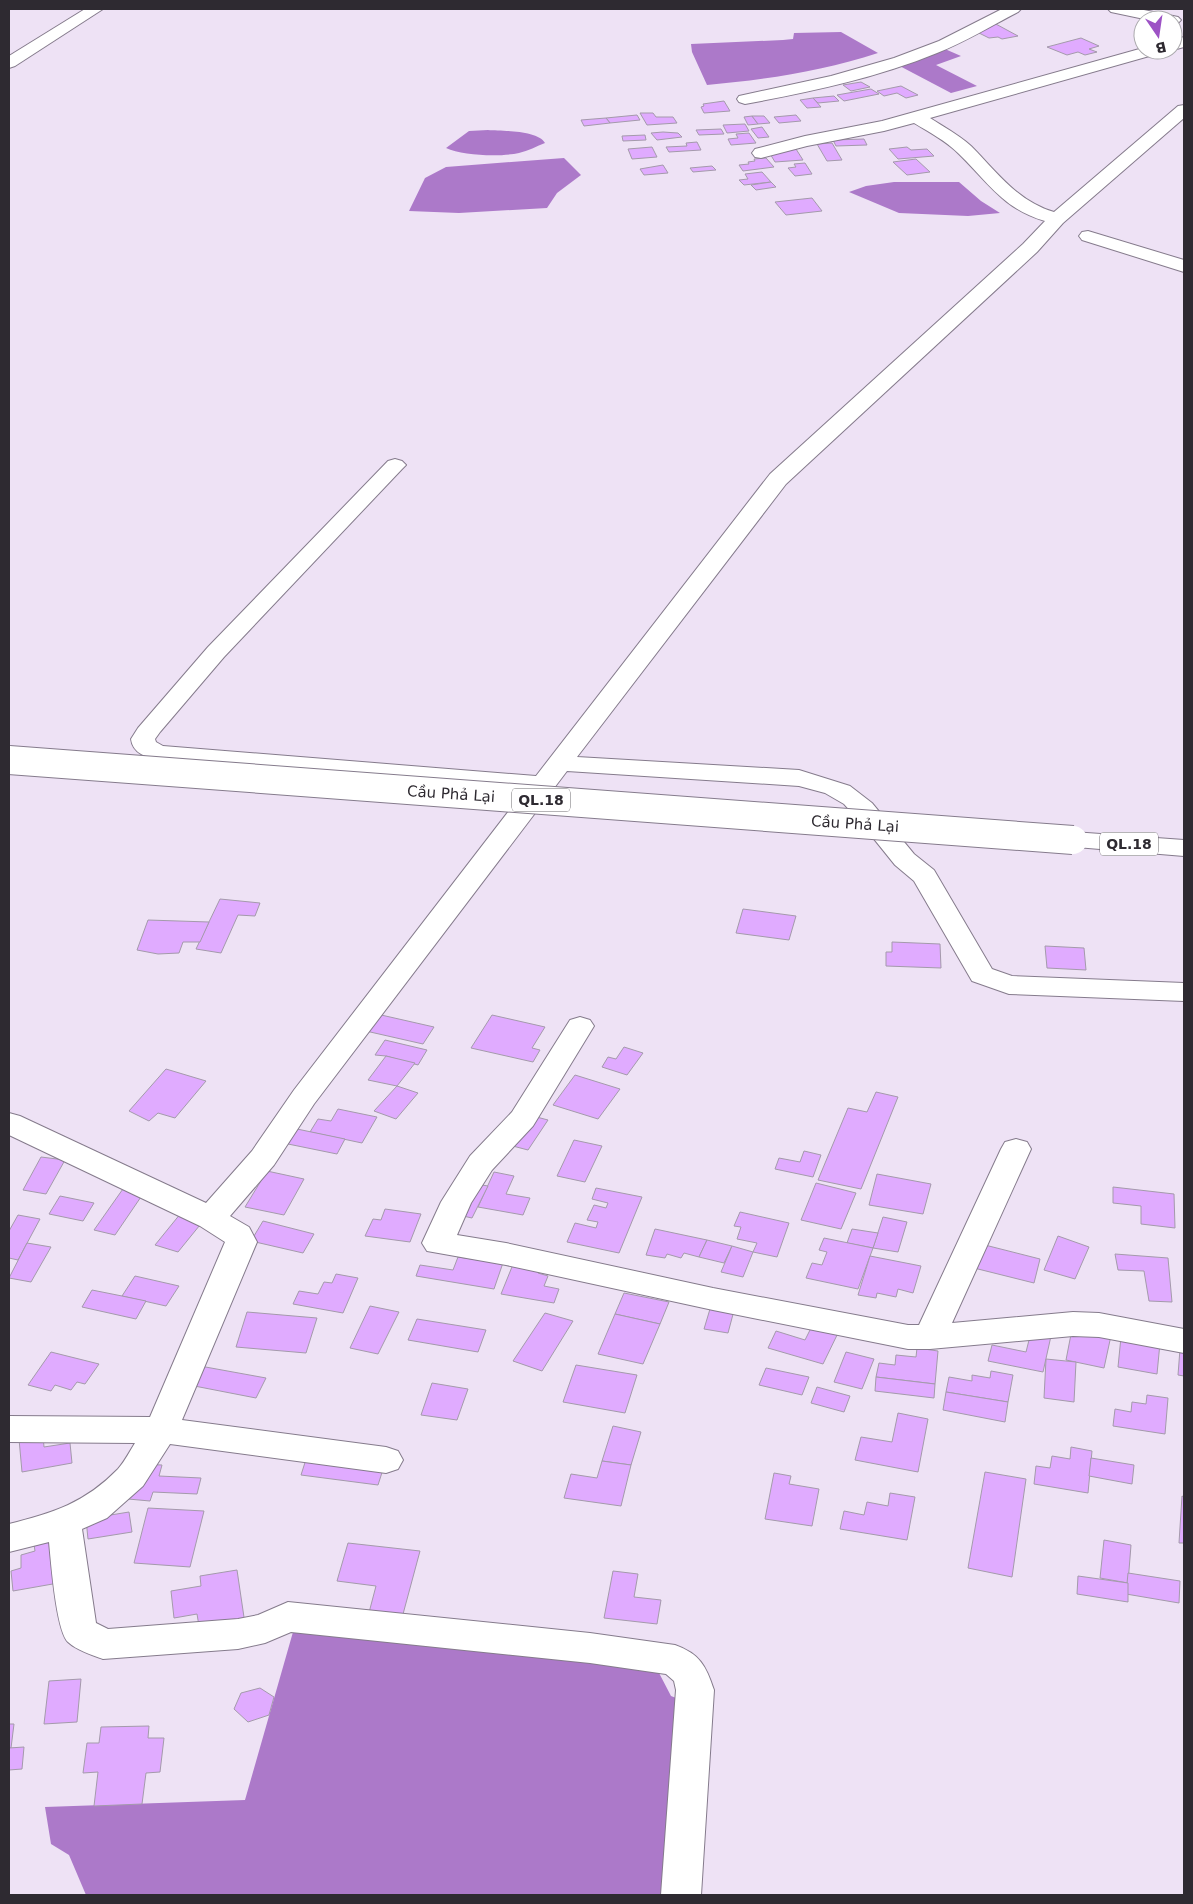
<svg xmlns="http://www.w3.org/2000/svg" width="1193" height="1904" font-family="'DejaVu Sans',sans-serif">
<rect width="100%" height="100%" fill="#eee2f5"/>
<g fill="#ac79c9">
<path d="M841,32L878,53C822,71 765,80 707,85L692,52L691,44L783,40L793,39L794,33Z"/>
<polygon points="938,46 961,56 936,65 977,86 951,93 894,63"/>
<path d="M488,130C502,131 538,130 545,143C537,146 528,151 519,153C501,157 463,156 446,148L469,131Z"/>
<polygon points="564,158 581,175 557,193 547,208 459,213 409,211 425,178 446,167"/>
<polygon points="894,182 959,182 981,201 1000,213 968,216 899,213 849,192 866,186"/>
<polygon points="297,1618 658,1671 671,1696 694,1705 681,1895 86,1895 69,1855 51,1844 45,1807 245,1800"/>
</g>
<g fill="#e0abff" stroke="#a49aab">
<polygon points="994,23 1018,36 1002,39 998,37 989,38 977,32"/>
<polygon points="1081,38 1099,46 1089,49 1097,52 1085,55 1078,52 1067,55 1047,47"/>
<polygon points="861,82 870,87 851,91 843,85"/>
<polygon points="901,86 918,95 906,98 897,93 884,96 877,91"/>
<polygon points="871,89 879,94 844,101 837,95"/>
<polygon points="834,96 839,101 818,103 813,98"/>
<polygon points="813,98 821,107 807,108 800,100"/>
<polygon points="724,101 730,111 704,113 701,107 704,106 703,104"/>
<polygon points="640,113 653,113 656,117 673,117 677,123 647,125"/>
<polygon points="637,115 640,120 610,123 606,118"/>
<polygon points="796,115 801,121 779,123 774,117"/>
<polygon points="752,116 758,124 748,125 744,117"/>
<polygon points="752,116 764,116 770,123 758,124"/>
<polygon points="606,118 610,123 584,126 581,120"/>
<polygon points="745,124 749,131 727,133 723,125"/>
<polygon points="762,127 769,137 758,138 751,129"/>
<polygon points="721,129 724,134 699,135 696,130"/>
<polygon points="663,132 678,133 682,137 657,140 651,133"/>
<polygon points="749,133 756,143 731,145 728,139 738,138 736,134"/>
<polygon points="645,135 646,140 623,141 622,136"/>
<polygon points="864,139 867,145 836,146 833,140"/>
<polygon points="697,142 701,150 669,152 666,147 687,146 686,143"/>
<polygon points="832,143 842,160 827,161 817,144"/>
<polygon points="652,147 657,157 632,159 628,149"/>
<polygon points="907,147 911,150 927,149 934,156 898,159 889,149"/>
<polygon points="796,149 803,160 775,162 769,152"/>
<polygon points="766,158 774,167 743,171 739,165 749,164 748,162 755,161 754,159"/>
<polygon points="916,159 930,172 907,175 893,162"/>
<polygon points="805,163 812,174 795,176 788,168 796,167 794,164"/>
<polygon points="663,165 668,173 644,175 640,169"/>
<polygon points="712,166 716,170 693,172 690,168"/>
<polygon points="762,172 771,182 744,185 739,180 748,179 745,174"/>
<polygon points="771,182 776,187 756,190 751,185"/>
<polygon points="812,198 822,211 786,215 775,202"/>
<polygon points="220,899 260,903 255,916 238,915 221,953 196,949"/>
<polygon points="743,909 796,916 789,940 736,933"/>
<polygon points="148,920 209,922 200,942 183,942 179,953 158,954 137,950"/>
<polygon points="892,942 940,944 941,968 886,966 886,952 892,952"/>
<polygon points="1045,946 1084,948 1086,970 1047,968"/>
<polygon points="368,1012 434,1027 423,1044 357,1029"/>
<polygon points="492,1015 545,1027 532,1048 540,1050 533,1062 471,1048"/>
<polygon points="385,1040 427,1050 418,1065 386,1056 375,1055"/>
<polygon points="624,1047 643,1053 627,1075 602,1067 608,1057 616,1059"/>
<polygon points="386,1056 415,1063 397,1086 368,1080"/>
<polygon points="166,1069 206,1081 175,1118 158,1113 149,1121 129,1111"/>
<polygon points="575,1075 620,1089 598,1119 553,1105"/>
<polygon points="397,1086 418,1093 396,1119 374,1111"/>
<polygon points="876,1092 898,1097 861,1189 818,1180 848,1108 867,1112"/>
<polygon points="338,1109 377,1117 362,1143 310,1132 318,1119 331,1121"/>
<polygon points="529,1115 548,1120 528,1150 509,1145"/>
<polygon points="297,1129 345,1139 337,1154 288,1144"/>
<polygon points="574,1140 602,1146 585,1182 557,1176"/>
<polygon points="804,1151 821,1155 813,1177 775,1169 779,1158 800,1162"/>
<polygon points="41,1157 65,1160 46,1194 23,1190"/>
<polygon points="267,1171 304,1179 284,1215 245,1207"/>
<polygon points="494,1172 514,1176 506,1194 530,1198 523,1215 478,1207"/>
<polygon points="877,1174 931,1184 923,1214 869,1205"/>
<polygon points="470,1183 488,1186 472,1218 454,1214"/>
<polygon points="816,1183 856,1193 841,1229 801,1220"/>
<polygon points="125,1186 145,1191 115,1235 94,1230"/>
<polygon points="1113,1187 1174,1194 1175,1228 1141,1224 1141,1206 1113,1203"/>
<polygon points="596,1188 642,1197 619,1253 567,1242 575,1223 596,1228 598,1222 587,1220 594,1205 606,1208 608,1203 592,1199"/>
<polygon points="60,1196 94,1203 83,1221 49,1214"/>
<polygon points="385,1209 421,1214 410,1242 365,1236 373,1219 381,1220"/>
<polygon points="740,1212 789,1223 777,1257 753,1252 757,1243 737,1239 741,1227 734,1226"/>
<polygon points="181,1213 204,1220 178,1252 155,1245"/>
<polygon points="18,1215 40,1219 18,1260 9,1258 9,1231"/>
<polygon points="883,1217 907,1222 898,1252 873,1248"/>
<polygon points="263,1221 314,1234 303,1253 251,1241"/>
<polygon points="655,1229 707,1240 699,1257 684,1253 681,1258 667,1254 665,1258 646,1255"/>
<polygon points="852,1229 878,1233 873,1248 847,1243"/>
<polygon points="1058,1236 1089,1247 1075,1279 1044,1270"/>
<polygon points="824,1238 873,1248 858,1289 806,1278 812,1263 822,1265 827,1252 819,1250"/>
<polygon points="707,1240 732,1246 724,1263 699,1257"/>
<polygon points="27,1243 51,1247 31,1282 9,1278"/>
<polygon points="981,1244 1040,1259 1034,1283 970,1267"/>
<polygon points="732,1246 753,1252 743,1277 721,1272"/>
<polygon points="506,1254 494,1289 416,1276 420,1265 453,1270 458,1257 478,1260"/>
<polygon points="1115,1254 1168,1258 1172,1302 1149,1301 1144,1271 1118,1270"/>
<polygon points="870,1256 921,1266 913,1293 898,1289 896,1297 877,1293 876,1298 858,1295"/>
<polygon points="516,1257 542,1262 538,1273 548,1276 544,1286 559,1289 554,1303 501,1294"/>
<polygon points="336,1274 358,1278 343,1313 293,1304 299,1291 318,1294 324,1282 332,1283"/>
<polygon points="135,1276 179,1286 166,1306 122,1296"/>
<polygon points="92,1290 122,1296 146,1301 136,1319 82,1307"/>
<polygon points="624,1293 669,1302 660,1324 615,1314"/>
<polygon points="713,1299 736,1303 728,1333 704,1329"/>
<polygon points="370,1306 399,1312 378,1354 350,1348"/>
<polygon points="247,1312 317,1318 306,1353 236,1347"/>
<polygon points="545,1313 573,1321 542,1371 513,1361"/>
<polygon points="615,1314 660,1324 643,1364 598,1354"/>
<polygon points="417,1319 486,1330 478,1352 408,1340"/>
<polygon points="813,1324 839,1331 823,1364 768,1348 776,1331 805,1340"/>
<polygon points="1073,1324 1112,1331 1104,1368 1066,1360"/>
<polygon points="1031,1332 1051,1336 1043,1372 988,1361 992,1345 1026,1352"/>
<polygon points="1121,1337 1160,1343 1157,1374 1118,1367"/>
<polygon points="917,1348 938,1351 935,1384 876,1377 879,1363 895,1365 896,1355 916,1357"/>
<polygon points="1180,1349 1184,1349 1184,1376 1178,1375"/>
<polygon points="51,1352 99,1364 85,1384 77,1382 71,1390 55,1385 51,1391 28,1385"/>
<polygon points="846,1352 874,1359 862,1389 834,1382"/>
<polygon points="1046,1359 1076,1362 1074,1402 1044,1398"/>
<polygon points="189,1364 266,1378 256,1398 179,1383"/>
<polygon points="576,1365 637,1375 625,1413 563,1402"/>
<polygon points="766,1368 809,1377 802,1395 759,1385"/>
<polygon points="991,1371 1013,1375 1008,1402 946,1392 949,1377 972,1381 972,1375 990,1378"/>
<polygon points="876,1377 935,1384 934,1398 875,1391"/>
<polygon points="432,1383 468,1389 457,1420 421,1415"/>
<polygon points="817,1387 850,1396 844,1412 811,1403"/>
<polygon points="946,1392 1008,1402 1005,1422 943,1410"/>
<polygon points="1147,1395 1168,1398 1165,1434 1113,1426 1115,1409 1131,1412 1132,1402 1146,1404"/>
<polygon points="898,1413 928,1419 918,1472 855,1460 861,1437 892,1442"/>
<polygon points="613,1426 641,1432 631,1465 602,1461"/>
<polygon points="43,1435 44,1447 70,1443 72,1463 22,1472 19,1439"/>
<polygon points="1071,1447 1092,1451 1088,1493 1034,1484 1036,1466 1050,1468 1052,1456 1070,1459"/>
<polygon points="309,1450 386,1460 378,1485 301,1475"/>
<polygon points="1091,1458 1134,1465 1132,1484 1089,1476"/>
<polygon points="602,1461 631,1465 621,1506 564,1498 571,1474 597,1478"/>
<polygon points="138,1464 162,1465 159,1476 201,1478 197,1494 153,1492 150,1501 128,1499"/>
<polygon points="985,1472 1026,1479 1012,1577 968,1568"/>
<polygon points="774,1473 791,1476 789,1484 819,1489 812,1526 765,1519"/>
<polygon points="890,1493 915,1497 907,1540 840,1529 844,1511 864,1515 867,1502 888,1506"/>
<polygon points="1182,1496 1184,1497 1184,1543 1179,1543"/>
<polygon points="148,1508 204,1511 190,1567 134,1563"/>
<polygon points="129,1512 132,1532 88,1539 86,1519"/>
<polygon points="57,1526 64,1582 13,1591 11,1571 21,1568 21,1555 35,1551 32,1532"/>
<polygon points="1104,1540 1131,1545 1128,1583 1100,1578"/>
<polygon points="348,1543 420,1551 399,1629 366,1624 376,1586 337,1581"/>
<polygon points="237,1570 245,1624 200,1632 197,1614 174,1618 171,1591 201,1586 200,1576"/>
<polygon points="613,1571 638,1574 634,1597 661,1600 657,1624 604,1618"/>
<polygon points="1128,1573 1180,1581 1179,1603 1126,1594"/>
<polygon points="1078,1576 1128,1583 1128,1602 1077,1594"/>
<polygon points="81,1679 77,1722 44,1724 49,1681"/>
<polygon points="260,1688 274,1697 269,1715 248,1722 234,1709 241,1693"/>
<polygon points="9,1724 14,1724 11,1748 9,1748"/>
<polygon points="149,1726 148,1738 164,1738 160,1772 146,1773 142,1804 94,1806 98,1772 83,1773 87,1743 99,1743 101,1727"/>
<polygon points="24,1747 22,1769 9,1770 9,1748"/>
</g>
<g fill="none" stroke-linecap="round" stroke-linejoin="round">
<g stroke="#857b8c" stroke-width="2">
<g id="minor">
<polygon points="85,9 103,9 15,66 9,68 9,56"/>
<path d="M1002,9H1021L1018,12C991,26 965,42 937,53C876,78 810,92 745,104L739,102L737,99L739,96L831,76L894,58L939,41Z"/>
<polygon points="1108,9 1139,9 1178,17 1181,20 1178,23 1173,25 1173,20 1149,20 1111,12"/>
<polygon points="1184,37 1184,47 1173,50 1173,40"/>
<path d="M1143,48V50H1162L1160,53L930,118C944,127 959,135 971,146C997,172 1017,201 1054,212L1178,106L1184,105V118L1063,223L1037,252L786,484L577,757L799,770L850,786L872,803L914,854L934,870L992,969L1012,976L1184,983V1001L1009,994L972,981L914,881L895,865L862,824L844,804L825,793L799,786L567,771L314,1104L274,1165L230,1216L249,1227L257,1242L182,1420L386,1447L398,1451L403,1460L398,1469L386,1473L170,1444L143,1486L107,1518L82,1529L96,1623L108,1629L238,1619L258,1615L288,1602L590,1633L675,1645C700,1654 706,1666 714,1690L701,1895H661L676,1690L674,1681L666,1674L590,1663L291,1632L265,1643L238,1649L103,1659C92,1655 76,1650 68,1642C56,1630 51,1561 49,1542L9,1552V1524C53,1513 85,1503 118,1469C125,1461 130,1451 135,1443L9,1442V1416L150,1417L225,1242L200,1226L9,1135V1113L20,1116L206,1203L252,1151L294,1090L525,790L162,760C148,757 133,755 131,739L138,728L208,647L388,461L395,459L402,461L406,465L402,469L224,657L160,732L155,739L156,742L163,746L536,776L770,474L1023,244L1045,221C1003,209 988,182 958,153C946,141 929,132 914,123L884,131L807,146L761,158L755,157L752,153L755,149L805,136L882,121Z"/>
<polygon points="1088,231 1184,260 1184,272 1082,240 1079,236 1082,232"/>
<polygon points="580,1017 590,1020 594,1026 533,1126 492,1170 471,1203 457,1235 506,1243 713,1288 908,1325 919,1325 1001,1149 1005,1142 1016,1139 1027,1142 1031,1149 952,1323 1073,1312 1099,1313 1184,1329 1184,1353 1099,1337 1073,1336 930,1349 908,1349 713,1310 506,1265 427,1251 422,1243 441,1202 470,1156 512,1112 570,1020"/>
</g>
</g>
<g stroke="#857b8c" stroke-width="2">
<polygon id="trunk" points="1073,832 1184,840 1184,856 1064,846 1060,840 1064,834"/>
</g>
<use href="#minor" fill="#fff" fill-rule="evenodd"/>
<use href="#trunk" fill="#fff" fill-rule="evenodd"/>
<g stroke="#857b8c" stroke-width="30" stroke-linecap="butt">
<polyline id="trunk-bridge" points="9,760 1073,840"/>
</g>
<use href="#trunk-bridge" stroke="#fff" stroke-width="28"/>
</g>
<g text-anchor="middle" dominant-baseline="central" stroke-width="4.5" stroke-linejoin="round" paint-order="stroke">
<g fill="#fff" stroke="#6d6a6f" stroke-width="1">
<rect x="512" y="788.5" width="58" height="23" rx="4"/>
<rect x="1100" y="832.5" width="58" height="23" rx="4"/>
</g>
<g font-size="14" font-weight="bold" fill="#2e2a31">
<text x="541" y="800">QL.18</text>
<text x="1129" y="844">QL.18</text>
</g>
<g font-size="15" fill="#2e2a31" stroke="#fff">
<text transform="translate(451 794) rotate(4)">Cầu Phả Lại</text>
<text transform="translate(855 824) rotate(4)">Cầu Phả Lại</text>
</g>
</g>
<rect width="1193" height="1904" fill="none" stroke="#2e2a31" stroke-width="20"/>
<g transform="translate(1158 35) rotate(167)"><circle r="24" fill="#ffffff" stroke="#abaaad"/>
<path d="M0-4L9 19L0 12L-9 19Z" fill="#9d52c5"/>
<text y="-8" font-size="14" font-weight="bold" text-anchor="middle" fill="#2e2a31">B</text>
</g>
</svg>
